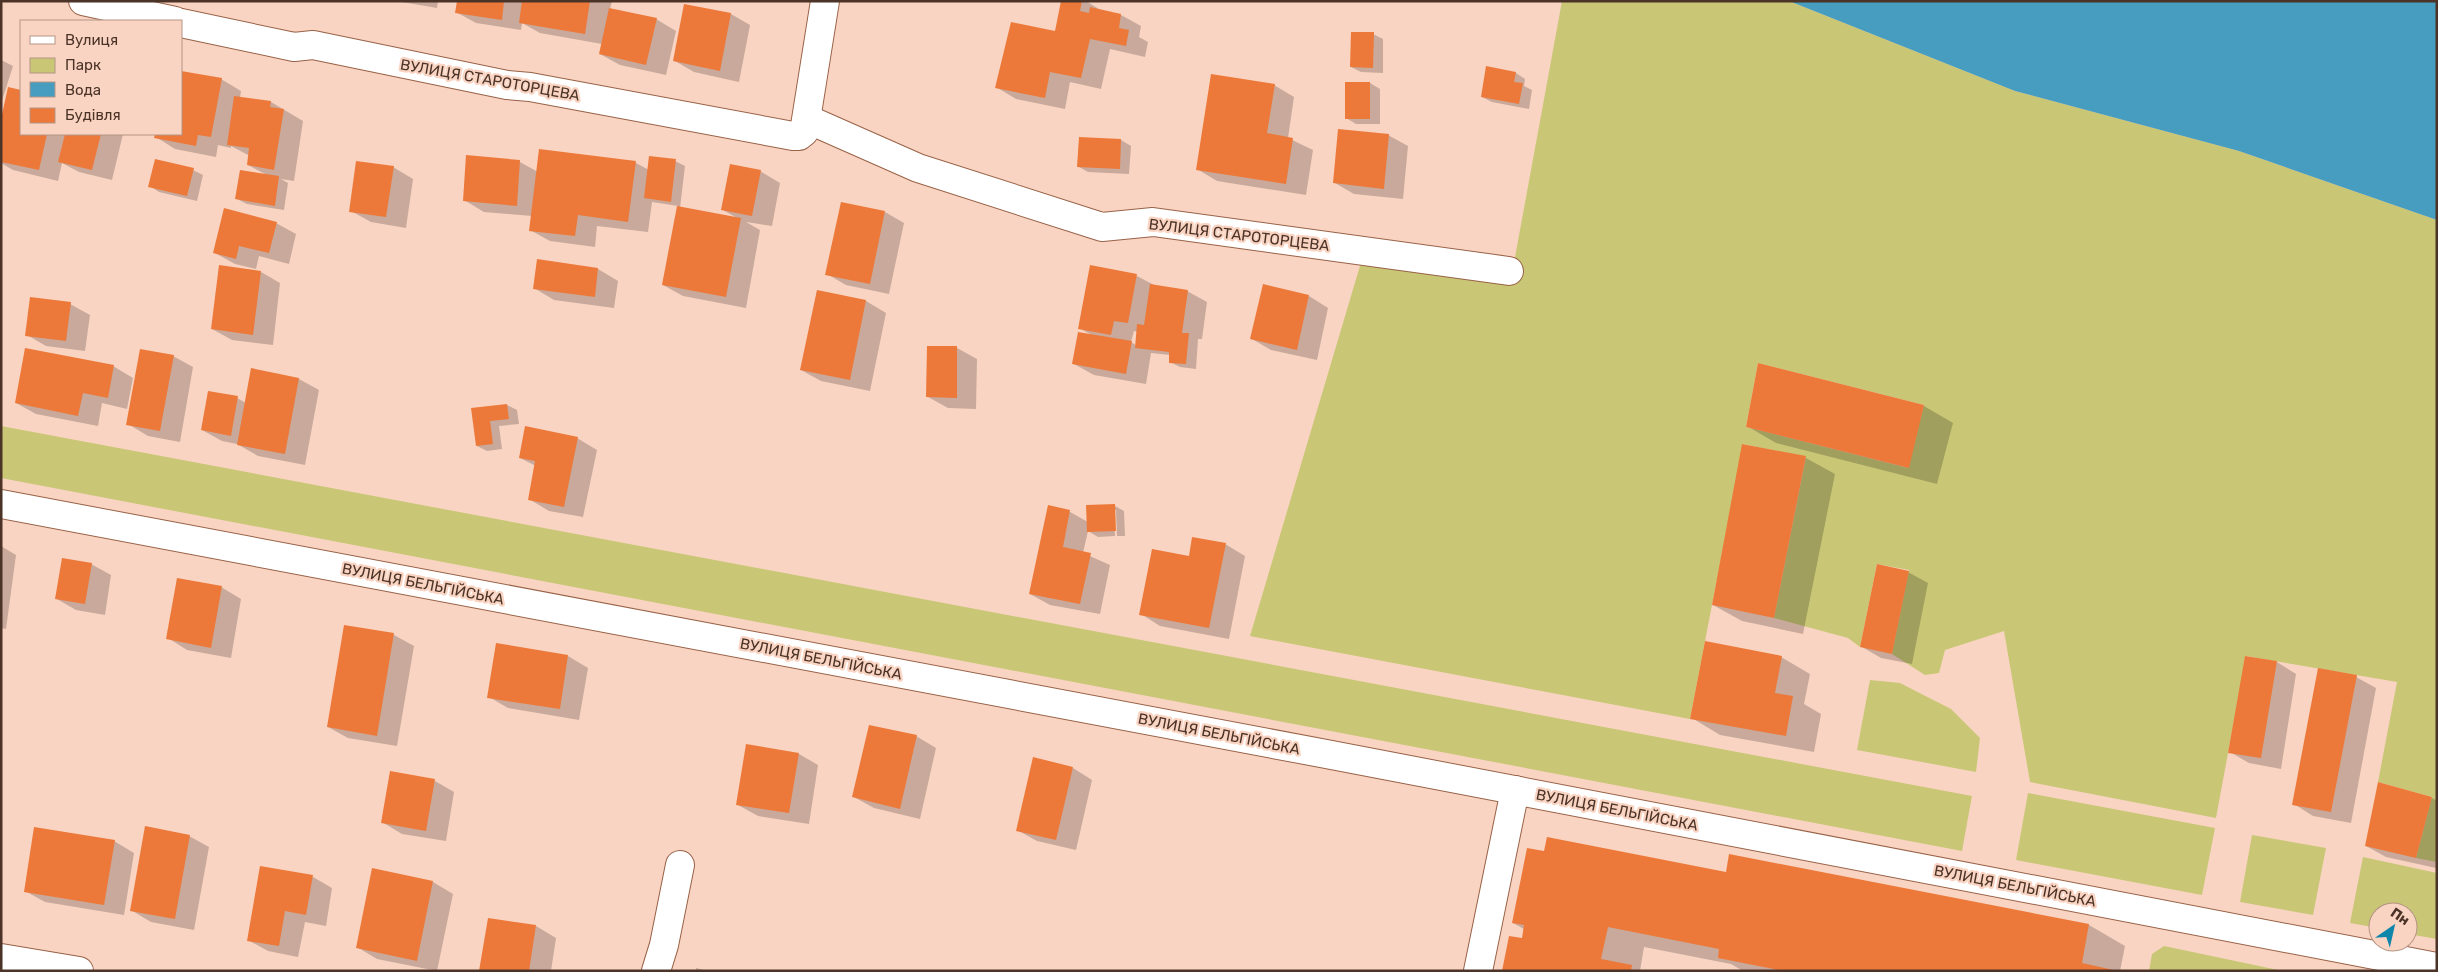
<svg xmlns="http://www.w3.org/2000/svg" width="2438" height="972" font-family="Rubik,sans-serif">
<rect width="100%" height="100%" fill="#fad4c2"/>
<g fill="#c9c776" fill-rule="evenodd">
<path d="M1562,1H1789L2015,91L2239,151L2437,220V862L2416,858L2432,797L2378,782L2397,682L2246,656L2216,818L2030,782L2004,631L1945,650L1939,673L1925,675L1892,654L1909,570L1877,564L1860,647L1848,638L1774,618L1806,457L1743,444L1690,719L1250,636L1362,259L1511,279ZM1758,363L1924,405L1908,468L1746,427Z"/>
<polygon points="1,426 1972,796 1962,851 1,478"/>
<polygon points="1870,680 1900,683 1951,709 1980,738 1976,772 1857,750"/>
<polygon points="2028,793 2215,828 2202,895 2016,860"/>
<polygon points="2252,835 2326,848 2313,915 2240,902"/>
<polygon points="2363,857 2437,873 2437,939 2408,934 2408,912 2378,912 2378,928 2350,923"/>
<polygon points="2164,946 2283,971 2149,971 2152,954"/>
</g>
<polygon fill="#469dbf" points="1789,1 2437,1 2437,220 2239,151 2015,91"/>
<g fill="#0003" fill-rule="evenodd">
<polygon points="396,1 438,1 437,8"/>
<polygon points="458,1 612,1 610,9 656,19 676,31 666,75 620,65 600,54 602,44 540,33 522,23 521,30 476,23 456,12"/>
<polygon points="1062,1 1086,1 1102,11 1121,15 1141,26 1139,37 1148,42 1145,57 1110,49 1101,89 1070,82 1065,109 1016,99 996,87 1056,33"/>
<polygon points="731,14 750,25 739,82 694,72 675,61"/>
<polygon points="1373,34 1383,39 1383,73 1361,72 1351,67"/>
<polygon points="1,60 13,66 1,104"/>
<polygon points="1516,73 1525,79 1524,86 1532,90 1529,109 1492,102 1482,97"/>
<polygon points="221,79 241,91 240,98 271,102 303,121 294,181 281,179 288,183 284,210 247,204 237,199 267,175 248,165 250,156 231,146 231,148 218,145 216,157 175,149 156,137 156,134 181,134"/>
<polygon points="1370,83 1380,89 1380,124 1356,124 1346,118"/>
<polygon points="1274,85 1294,97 1288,138 1313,150 1306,195 1217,181 1197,169"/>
<polygon points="9,89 21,91 21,134 123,134 112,180 79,172 62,163 58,181 13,170 1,163 1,125"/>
<polygon points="1388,135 1408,146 1403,199 1354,194 1335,183"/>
<polygon points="1080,138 1121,140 1131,146 1129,174 1088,172 1079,167"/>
<polygon points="468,157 520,162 538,172 636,163 649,170 675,161 685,166 680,208 737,218 723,210 760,171 780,183 772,226 746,222 760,230 746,308 683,296 663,285 678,206 652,202 648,232 597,226 595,247 550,241 530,230 532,216 484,212 464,200"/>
<polygon points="393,167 413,179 406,228 371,222 351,211"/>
<polygon points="193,170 203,175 197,201 159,192 150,186"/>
<polygon points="885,212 904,223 889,294 846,285 827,274"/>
<polygon points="276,223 296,234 289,264 259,256 256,269 235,264 215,253"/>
<polygon points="538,261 598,269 618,281 614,308 554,300 534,288"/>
<polygon points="261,272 280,283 273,345 232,340 212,329"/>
<path d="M1137,276L1156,286L1187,291L1207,302L1202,339H1198L1196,369L1180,367L1170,362V355L1151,353L1146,384L1094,375L1074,364L1092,335L1079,328ZM1134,331L1138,332L1137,346L1131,342Z"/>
<polygon points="817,291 866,301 886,313 870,391 821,381 801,370"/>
<polygon points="1309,296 1328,308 1317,360 1271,350 1252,339"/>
<polygon points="70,304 90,315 85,351 46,346 27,335"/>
<polygon points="957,348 977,359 976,409 948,408 928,397"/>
<polygon points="173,356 193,367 180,442 148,436 128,424"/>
<polygon points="1759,365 1924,406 1953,423 1937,484 1776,443 1747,426"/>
<polygon points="113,366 133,378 127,409 102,403 98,426 36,414 16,403"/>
<polygon points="252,370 299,379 319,390 305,465 258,456 237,444 222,441 202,430 237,398 246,403"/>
<polygon points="507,405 517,410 519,424 499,426 502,449 487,451 477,446 472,409"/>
<polygon points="577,438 597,450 583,517 549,511 529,499 536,466 520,458"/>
<polygon points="1743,445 1806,458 1835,474 1803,634 1742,621 1713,605"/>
<polygon points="1115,506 1124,511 1125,536 1117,536 1116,510 1114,510 1115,536 1098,537 1088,531 1083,553 1110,565 1100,614 1050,605 1030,594 1049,507 1070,512 1088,522"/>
<polygon points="1225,544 1245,556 1229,639 1160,626 1141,614 1190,557"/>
<polygon points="1,546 16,555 6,629 1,628"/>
<polygon points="91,564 111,575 105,615 76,610 57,599"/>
<polygon points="1908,572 1928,583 1912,664 1881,658 1862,647"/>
<polygon points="221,587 241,599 231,658 187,650 168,638"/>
<polygon points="345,626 394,635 414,646 397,746 348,738 328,727"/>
<polygon points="497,645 568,656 588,668 579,720 508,708 489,697"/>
<polygon points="1781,657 1810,674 1804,704 1821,714 1814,752 1720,735 1692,718"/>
<polygon points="2277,662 2296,674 2281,769 2249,763 2230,752"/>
<polygon points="2356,677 2376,688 2351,823 2313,816 2294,804"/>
<polygon points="916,736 936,748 920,819 874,808 854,797"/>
<polygon points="799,754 818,765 809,824 758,816 738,805"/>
<polygon points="1073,768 1092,780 1076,850 1037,841 1017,830"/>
<polygon points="435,781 454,792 446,841 402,834 382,822"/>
<polygon points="2432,798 2437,801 2436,868 2386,857 2366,846"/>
<polygon points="189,836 209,847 194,930 151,922 131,910"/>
<polygon points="114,841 134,853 124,915 45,902 25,891"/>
<polygon points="1730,856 2089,925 2125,946 2120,971 1743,971 1731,964 1644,947 1640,971 1504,971 1523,939 1524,929 1513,923 1727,874"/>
<polygon points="373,870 433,882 453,894 437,971 377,959 357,947"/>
<polygon points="313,877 332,888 326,926 305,922 298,957 268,951 248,940"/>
<polygon points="536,926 556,938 551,971 481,971"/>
<polygon points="696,968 707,971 696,971"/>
</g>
<g fill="#ec7939">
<polygon points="457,1 504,1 502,20 455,13"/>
<polygon points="522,1 590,1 585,34 519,23"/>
<polygon points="1061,1 1082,1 1080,11 1089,13 1090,7 1121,14 1119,28 1129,30 1126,46 1090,39 1081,78 1050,72 1045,98 995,88 1011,22 1055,31"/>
<polygon points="684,4 731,13 720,71 673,61"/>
<polygon points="609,8 657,18 646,65 599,54"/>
<polygon points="1351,32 1374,32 1373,68 1350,67"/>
<polygon points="1486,66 1516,72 1514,82 1523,83 1519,104 1481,97"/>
<polygon points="181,71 222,78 211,137 198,135 196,146 154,138 155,134 181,134"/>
<polygon points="1211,74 1275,84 1267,133 1293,138 1286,184 1196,170"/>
<rect x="1345" y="82" width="25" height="37"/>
<polygon points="8,87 21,90 21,134 47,134 39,170 1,162 1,119"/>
<polygon points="234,96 271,101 270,107 284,109 274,170 247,165 249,148 227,145"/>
<polygon points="1338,129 1389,134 1384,189 1333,183"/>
<polygon points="65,134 101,134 92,170 58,162"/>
<polygon points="1079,137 1121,139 1120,169 1077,167"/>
<polygon points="539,149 636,161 628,222 578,215 575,236 529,231"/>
<polygon points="466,155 520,160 517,206 463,201"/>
<polygon points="649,156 676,159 671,202 644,198"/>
<polygon points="155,159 194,168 187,196 148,187"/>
<polygon points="356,161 394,166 386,217 349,212"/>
<polygon points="730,164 761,170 752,216 721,210"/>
<polygon points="240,170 279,176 275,206 235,199"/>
<polygon points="841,202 885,211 870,284 825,275"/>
<polygon points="677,206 741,218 726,297 662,285"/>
<polygon points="224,208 277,222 269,253 239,246 236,259 213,253"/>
<polygon points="537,259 598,268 595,297 533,289"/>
<polygon points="219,265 261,271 253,335 211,329"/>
<polygon points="1090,265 1137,274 1128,323 1114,321 1111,335 1078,329"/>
<polygon points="1150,284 1188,290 1182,333 1189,333 1186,364 1169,363 1169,352 1135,348 1137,324 1144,325"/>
<polygon points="1263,284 1309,295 1297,350 1250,339"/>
<polygon points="817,290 866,300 850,380 800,370"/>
<polygon points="30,297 71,302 66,341 25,336"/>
<polygon points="1078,332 1132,341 1126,374 1072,364"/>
<polygon points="927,346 957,346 957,398 926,397"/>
<polygon points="25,348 114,365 108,398 83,393 78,416 15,403"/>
<polygon points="140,349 174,355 160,431 126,425"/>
<polygon points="1758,363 1924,405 1909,468 1746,427"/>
<polygon points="251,368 299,378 285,454 237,445"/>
<polygon points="208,391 238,396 231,436 201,430"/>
<polygon points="507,404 509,419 490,421 493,444 476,446 471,408"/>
<polygon points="525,426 578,437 564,507 528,500 535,461 519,458"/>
<polygon points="1742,444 1806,456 1774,618 1712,605"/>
<polygon points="1115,504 1116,531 1087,532 1086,505"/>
<polygon points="1048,505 1070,510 1063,547 1091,553 1080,604 1029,594"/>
<polygon points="1192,537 1226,543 1209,628 1139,615 1152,549 1189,556"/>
<polygon points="62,558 92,563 85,604 55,599"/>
<polygon points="1877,564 1909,571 1892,654 1860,647"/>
<polygon points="177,578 222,586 211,648 166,639"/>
<polygon points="344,625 394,633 377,736 327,727"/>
<polygon points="1705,641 1782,656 1775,693 1793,696 1786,736 1690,719"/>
<polygon points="496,643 568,655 560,709 487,698"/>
<polygon points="2245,656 2277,661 2261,758 2228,753"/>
<polygon points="2318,668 2357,675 2331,812 2292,805"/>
<polygon points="869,725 917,735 900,809 852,797"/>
<polygon points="746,744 799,753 789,813 736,805"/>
<polygon points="1033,757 1073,767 1056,840 1016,831"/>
<polygon points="390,771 435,779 426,831 381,823"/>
<polygon points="2378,782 2432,797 2416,858 2365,846"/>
<polygon points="145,826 190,835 175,919 130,911"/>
<polygon points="34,827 115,840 104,905 24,892"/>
<polygon points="1547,837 1726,872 1729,854 2089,924 2082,963 2118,971 1784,971 1718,958 1719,949 1608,927 1601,959 1632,965 1631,971 1502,971 1509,936 1522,938 1524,925 1512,923 1527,848 1544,851"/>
<polygon points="260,866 313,875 306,915 285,911 279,946 247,941"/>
<polygon points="372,868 433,881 417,961 356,948"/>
<polygon points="488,918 536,925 529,971 479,971"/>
</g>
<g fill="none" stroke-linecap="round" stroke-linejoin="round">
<g stroke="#986247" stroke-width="30">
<g id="minor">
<polyline points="83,1 175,21"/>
<polyline points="181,23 294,47 313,45 507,85 530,87 793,136 799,136 804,132 825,1"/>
<polyline points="807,119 918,168 1102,227 1153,222 1509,271"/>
<polyline points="1,504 1321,753 2437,967"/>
<polyline points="1,958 79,971"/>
<polyline points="656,971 664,945 680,865"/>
<polyline points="1478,971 1515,790"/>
</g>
</g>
<use href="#minor" stroke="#fff" stroke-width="28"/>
</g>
<g text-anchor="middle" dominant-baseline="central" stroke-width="4.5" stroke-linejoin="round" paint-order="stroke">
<g font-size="15" fill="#4b3327" stroke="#fad4c2">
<text transform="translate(490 80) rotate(10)">ВУЛИЦЯ СТАРОТОРЦЕВА</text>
<text transform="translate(1239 235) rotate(7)">ВУЛИЦЯ СТАРОТОРЦЕВА</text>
<text transform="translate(423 584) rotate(11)">ВУЛИЦЯ БЕЛЬГІЙСЬКА</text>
<text transform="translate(821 659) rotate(11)">ВУЛИЦЯ БЕЛЬГІЙСЬКА</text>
<text transform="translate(1219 734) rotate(11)">ВУЛИЦЯ БЕЛЬГІЙСЬКА</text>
<text transform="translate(1617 810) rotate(11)">ВУЛИЦЯ БЕЛЬГІЙСЬКА</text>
<text transform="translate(2015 886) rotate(11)">ВУЛИЦЯ БЕЛЬГІЙСЬКА</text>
</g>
</g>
<rect width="2438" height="972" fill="none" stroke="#4b3327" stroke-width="5"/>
<rect x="20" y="20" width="162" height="115" fill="#fad4c2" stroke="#b49484"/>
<rect x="30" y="36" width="25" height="8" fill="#ffffff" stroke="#b49484"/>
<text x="65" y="45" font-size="15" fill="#4b3327">Вулиця</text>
<rect x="30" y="58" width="25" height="15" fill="#c9c776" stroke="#b49484"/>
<text x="65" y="70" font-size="15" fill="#4b3327">Парк</text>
<rect x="30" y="82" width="25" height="15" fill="#469dbf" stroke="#b49484"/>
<text x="65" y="95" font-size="15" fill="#4b3327">Вода</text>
<rect x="30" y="108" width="25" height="15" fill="#ec7939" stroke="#b49484"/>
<text x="65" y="120" font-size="15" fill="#4b3327">Будівля</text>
<g transform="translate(2393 927) rotate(34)"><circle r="24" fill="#fad4c2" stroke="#b49484"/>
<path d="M0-4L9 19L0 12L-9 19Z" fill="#1186ab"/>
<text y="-8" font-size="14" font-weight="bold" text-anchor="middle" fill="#4b3327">Пн</text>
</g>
</svg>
